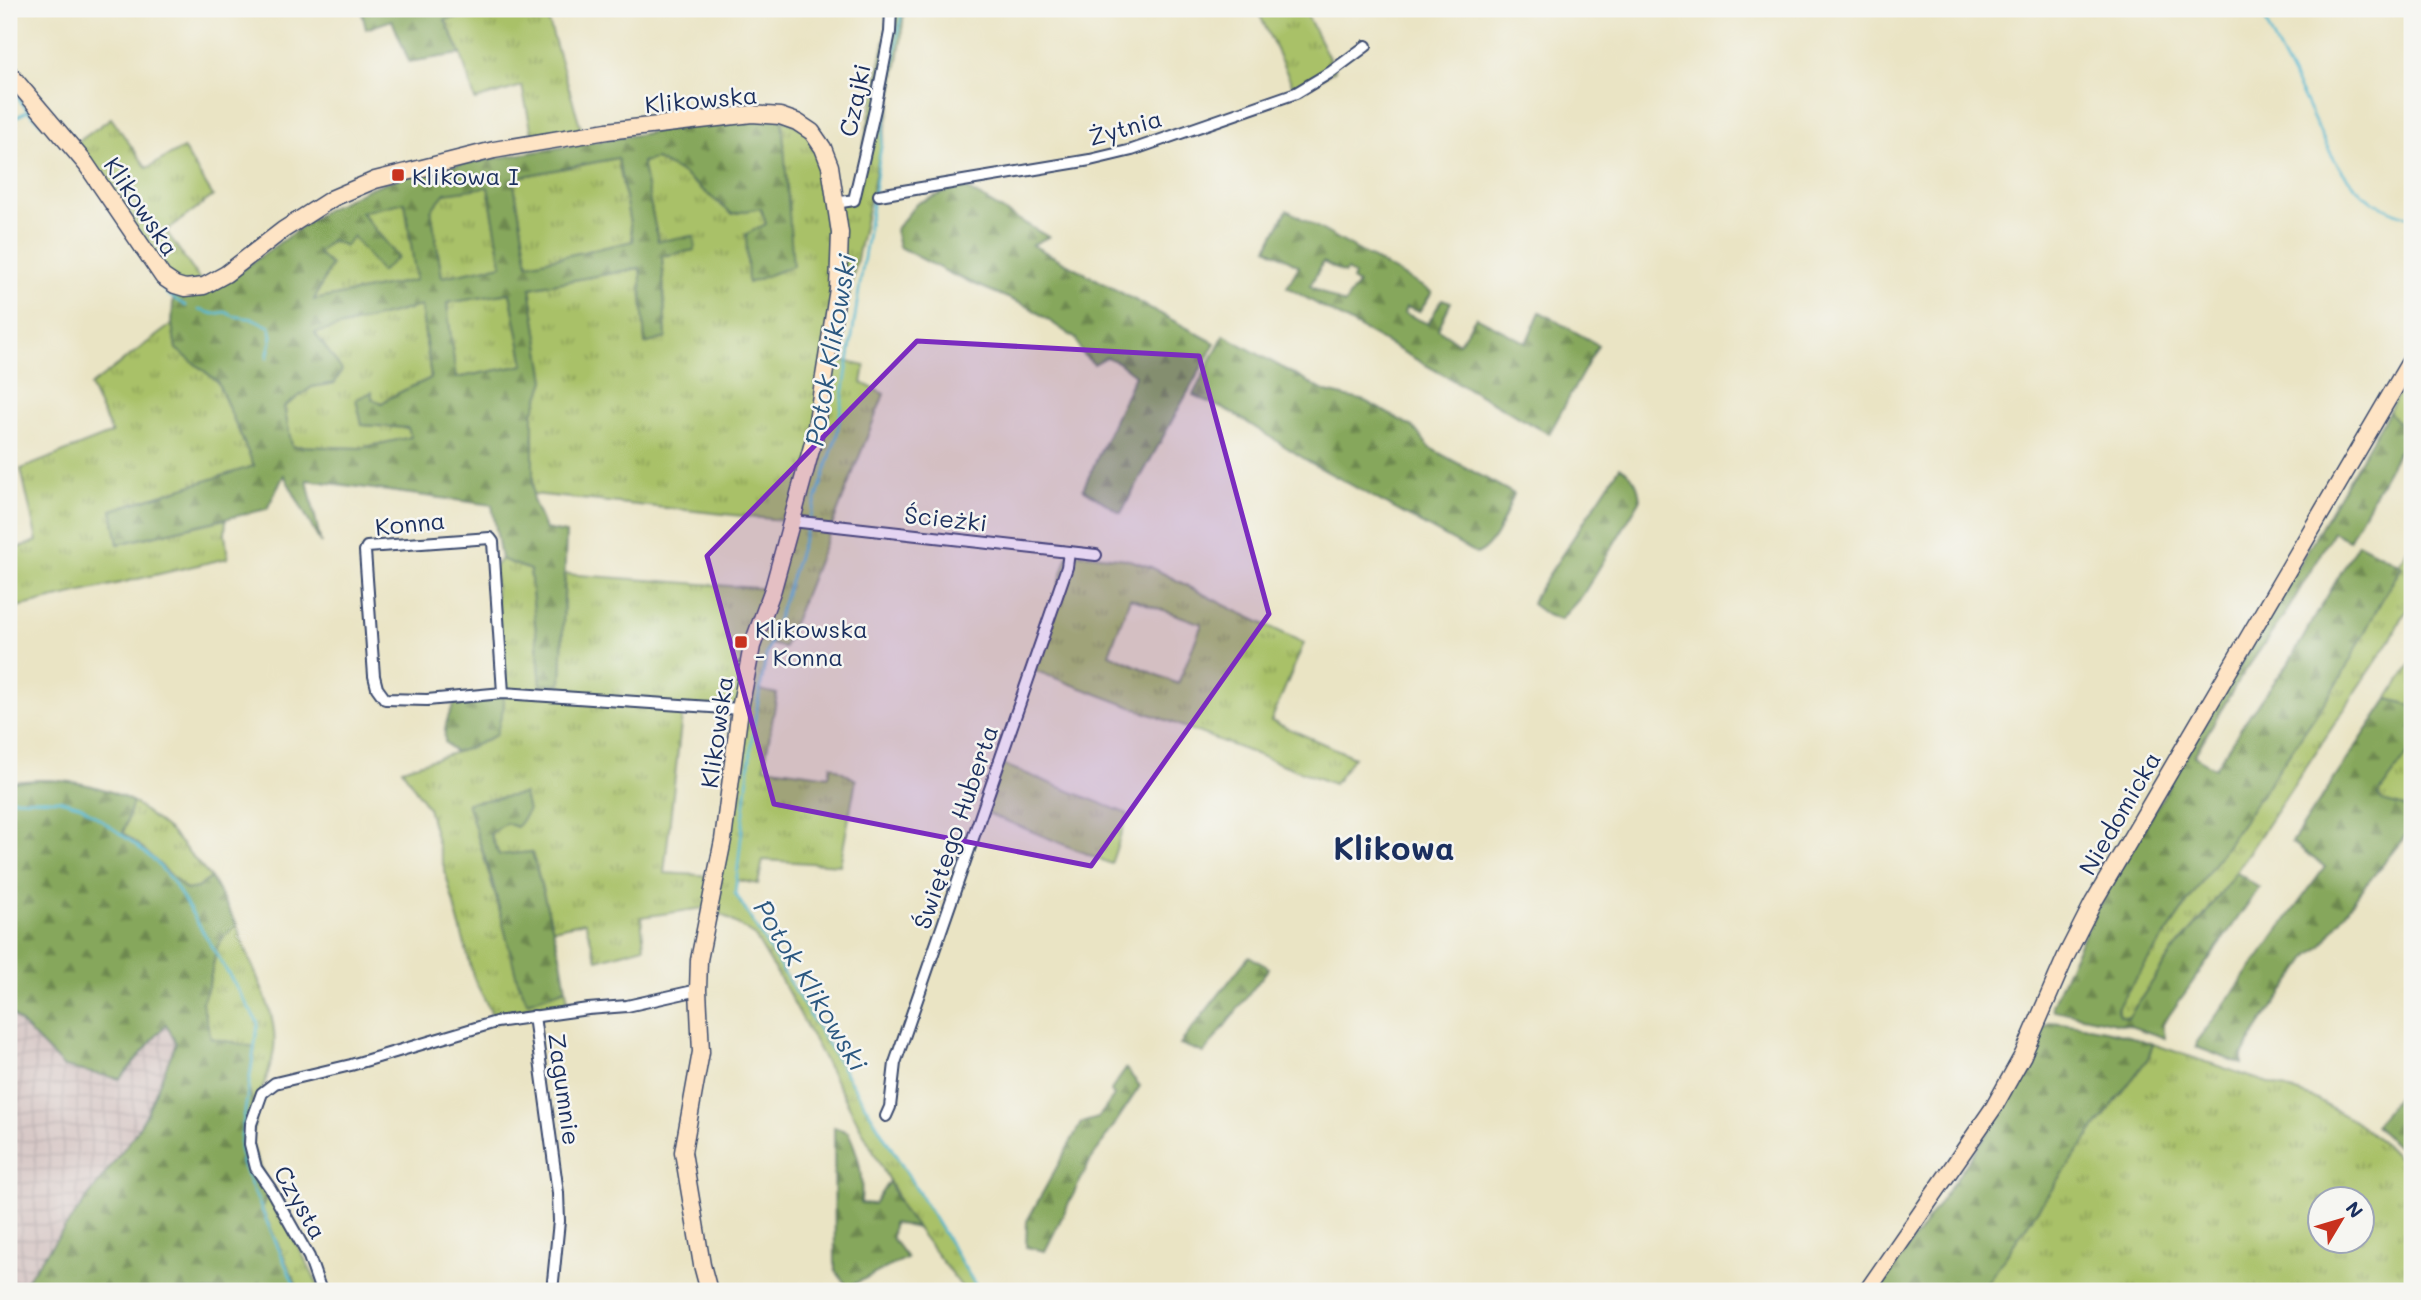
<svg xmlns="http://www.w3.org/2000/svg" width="2421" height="1300" font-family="Mali,sans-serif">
<defs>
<pattern id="industrial-grid" width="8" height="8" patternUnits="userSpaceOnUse" patternTransform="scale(1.75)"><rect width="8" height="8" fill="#d1bfbe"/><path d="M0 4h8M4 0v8" fill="none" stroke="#b3a4a6"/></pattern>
<pattern id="grass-tufts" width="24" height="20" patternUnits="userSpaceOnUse" patternTransform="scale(1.75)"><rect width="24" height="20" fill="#a9c167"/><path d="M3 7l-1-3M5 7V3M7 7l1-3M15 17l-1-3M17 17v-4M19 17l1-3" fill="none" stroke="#899d58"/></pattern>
<pattern id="forest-firs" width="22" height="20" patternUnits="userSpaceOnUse" patternTransform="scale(1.75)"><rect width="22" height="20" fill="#86a75c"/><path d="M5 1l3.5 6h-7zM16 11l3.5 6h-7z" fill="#6d884f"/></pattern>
</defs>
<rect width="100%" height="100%" fill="#f6f6f2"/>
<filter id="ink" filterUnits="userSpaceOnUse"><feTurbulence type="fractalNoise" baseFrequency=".0143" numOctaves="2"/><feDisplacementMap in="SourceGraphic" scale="14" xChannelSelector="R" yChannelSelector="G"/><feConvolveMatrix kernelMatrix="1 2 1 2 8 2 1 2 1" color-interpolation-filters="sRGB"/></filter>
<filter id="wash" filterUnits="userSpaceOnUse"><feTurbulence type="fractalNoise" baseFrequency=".00686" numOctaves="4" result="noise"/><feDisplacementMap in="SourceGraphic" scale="28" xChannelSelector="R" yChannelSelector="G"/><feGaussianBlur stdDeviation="1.57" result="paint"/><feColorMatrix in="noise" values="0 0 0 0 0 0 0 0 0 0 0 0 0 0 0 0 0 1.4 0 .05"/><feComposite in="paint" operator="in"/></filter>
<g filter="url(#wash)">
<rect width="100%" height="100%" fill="#eae4c4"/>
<polygon fill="url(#industrial-grid)" points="9,1011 64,1067 120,1079 166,1024 176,1043 147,1113 137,1131 18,1291 9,1291"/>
<g fill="url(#grass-tufts)" stroke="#627862" stroke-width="2" fill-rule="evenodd">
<polygon points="520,9 545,9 583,135 534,143 522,86 475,100 461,54 445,19"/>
<path d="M891,9H904L901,41L889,112L835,359L865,366L862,383L884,394L784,647L769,644L760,690L777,694L764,767L829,776L831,765L856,780L840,865L763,860L758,884L737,880L735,893L979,1291H965L902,1209L896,1194L787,990L754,935L710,907L641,917L644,947L597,960L585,922L553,929L532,852L499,855L490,833L506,823L517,827L468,804L527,1002L566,989L569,1011L496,1022L474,979L428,808L402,769L470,748L504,706L494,567L501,559L530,570L541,684L561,683L565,574L770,589L791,521L533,494V413L545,381L530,288L641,268L645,343L666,338L662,256L695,250L693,236L658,242L642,161L656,159L682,173L732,214L760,208L766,224L792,266L782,119L812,132L835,203L853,200ZM683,706L740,709L716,876L664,873Z"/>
<polygon points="1257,9 1304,9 1335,70 1296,93"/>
<polygon points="111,118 147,168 183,148 213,196 166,231 204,286 175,285 71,147"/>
<polygon points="618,158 633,241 528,265 513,178"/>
<polygon points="488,186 502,265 442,278 431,209 444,193"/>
<path d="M405,202L417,280L313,300L331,266L317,253C348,223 364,241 397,257L361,212Z"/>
<polygon points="510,293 524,365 455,378 446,303"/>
<path d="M421,306L431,378C413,387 398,391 382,403L372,399V393L362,425L408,428L412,437L361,448L292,446L284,407L312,387L335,383L314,333Z"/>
<polygon points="172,324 176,349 217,381 254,466 112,510 118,544 226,519 225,534 228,558 9,609 9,551 37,541 21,469 112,433 90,386"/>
<polygon points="2412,370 2412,428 2404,441 2404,431 2389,411"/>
<polygon points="2412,541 2412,605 2401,618 2391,639 2236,872 2204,916 2171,954 2128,1018 2120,1016 2117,1008 2130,987 2308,726 2402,566 2399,564"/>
<path d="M1069,552L1126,559L1151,567L1232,609L1304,643L1271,721L1354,757L1334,784L1031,669ZM1130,598L1202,624L1178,684L1109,654Z"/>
<polygon points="2412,662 2412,705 2388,699"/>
<polygon points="2412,748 2412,826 2410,830 2411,815 2381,801 2378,795"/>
<polygon points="999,763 1128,814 1111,864 982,811"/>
<polygon points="133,802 171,832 211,878 197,888 186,890 139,845 123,833"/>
<path d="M237,925C247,964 279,1008 274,1049C272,1071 259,1090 256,1112L248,1088L255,1048L211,1038L202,1002L209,984L217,947L223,937Z"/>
<path d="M2153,1044L2313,1098L2354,1121L2385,1144L2412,1172V1291H1981L2087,1139L2148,1058ZM2320,1198H2362V1240H2320Z"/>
<polygon points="268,1187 321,1291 299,1291 262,1209"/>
</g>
<g fill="url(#forest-firs)" stroke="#506b5d" stroke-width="2" fill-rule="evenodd">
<polygon points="361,9 457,9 463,16 445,20 461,54 409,62 392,20 366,29"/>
<path d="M782,118L793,266L748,283L746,234L766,224L761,208L732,214L682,173L656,159L642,162L658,241L694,236L695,250L662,256L666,338L645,344L640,268L530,288L545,381L533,413V500L545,529L566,533L561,684L541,685L530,570L501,559L492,505L307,480L321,544L284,475L267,509L118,544L112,510L254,466L217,381L176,349L172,324L174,281L217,288L325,210L370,188L420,171L707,123ZM618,158L633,241L528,264L513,178ZM488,187L502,265L442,277L431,210L445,193ZM405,202L416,280L314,300L331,265L318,253L331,240L345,246L353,236L381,272L398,257L361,212ZM510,293L524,365L456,378L447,303ZM421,306L431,378C413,387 398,391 382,403L372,399V392L356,399L362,425L408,428L411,437L361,448L292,446L284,407L312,387L335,383L342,370L315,333Z"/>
<polygon points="962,186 1048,237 1032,245 1215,343 1121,513 1083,489 1135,375 1118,362 1106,357 1094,364 1082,354 1076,339 1029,307 951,274 899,247 895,230 917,203"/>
<path d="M1287,210L1432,292L1419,312L1406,307L1404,313L1428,324L1442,299L1451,302L1438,329L1459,343L1476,317L1526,343L1540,312L1598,345L1549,434L1287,287L1299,266L1267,248ZM1323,262L1344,273L1347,270L1354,275L1352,280L1358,284L1344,304L1310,286Z"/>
<path d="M1224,335L1326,392L1365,401L1413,427L1430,448L1514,494C1505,514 1497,545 1477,554L1311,463L1234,414L1193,395Z"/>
<polygon points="2389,411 2404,431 2404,441 2349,540 2333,532 2289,608 2237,683 2194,756 2215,768 2252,711 2288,664 2358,543 2402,566 2382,599 2341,678 2130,987 2117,1008 2120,1015 2128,1018 2171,954 2204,916 2236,872 2259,888 2163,1024 2165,1038 2130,1026 2053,1010 2052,1005 2069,966 2098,907"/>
<path d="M1620,467C1634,476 1639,484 1640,501L1582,596L1560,620L1547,615L1532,604L1536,594Z"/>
<path d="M503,693L504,706L496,735L470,748L455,752L445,742C443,725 450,711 458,697Z"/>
<polygon points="2388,699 2412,705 2412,748 2378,795 2382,801 2405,807 2411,815 2410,830 2357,896 2322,946 2310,955 2260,1025 2242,1055 2242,1064 2196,1047 2197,1042 2325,867 2292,842"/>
<path d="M40,780C73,780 104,786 133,802L123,833L139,845L186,890L197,888L211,878L237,925L223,937L217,947L209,984L202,1003L211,1038L255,1047L248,1088L256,1112L251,1144L268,1187L262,1209L299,1291H18L137,1131L147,1113L176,1043L166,1024L120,1079L64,1067L9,1011V825L12,821H9V782Z"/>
<polygon points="524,794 528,811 517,827 506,823 490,834 499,855 532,852 561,959 566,989 527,1002 517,979 492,880 467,803"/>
<polygon points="1249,956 1269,968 1204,1053 1180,1044"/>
<path d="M2050,1022C2086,1025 2119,1031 2153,1044L2148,1058L2087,1139L1981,1291H1878L2003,1111L2044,1027Z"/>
<polygon points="1126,1069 1140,1086 1089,1163 1045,1251 1026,1247 1027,1221 1081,1123 1098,1118 1114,1096 1111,1090"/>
<polygon points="2401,1092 2412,1100 2412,1160 2375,1126"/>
<path d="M834,1127L848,1132C860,1157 863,1175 861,1203L874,1204L889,1181L902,1209L917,1228L893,1223L892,1238L907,1258L848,1287L835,1270Z"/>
</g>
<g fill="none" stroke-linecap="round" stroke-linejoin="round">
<g stroke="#52b7d0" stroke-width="2.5">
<path d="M2262,9C2269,35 2284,58 2296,83C2317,123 2333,174 2372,201C2384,209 2399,213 2412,218"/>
<polyline points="9,86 28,111 9,121"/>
<polyline points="28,111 42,124"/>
<polyline points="160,284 168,295 186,306"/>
<polyline points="199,310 214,314 225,312 233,316 254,319 270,327 272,336 267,358"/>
<polyline points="810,519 837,435 902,9"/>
<polyline points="808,525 766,656 753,731 735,893 979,1291"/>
<polyline points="9,799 59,800 81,806 132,842 155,861 173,882 258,1023 240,1145 242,1164 297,1291"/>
</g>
</g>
</g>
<g filter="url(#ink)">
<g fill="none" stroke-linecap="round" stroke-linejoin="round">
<g stroke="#3a4a6d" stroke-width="14">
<g id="street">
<polyline points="879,195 1090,160 1132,150 1296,93 1331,72 1366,46"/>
<polyline points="835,203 854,200 875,109 890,32 891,9"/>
<polyline points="792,521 1096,555"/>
<polyline points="503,693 493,542 490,538 367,547 365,551 374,676 377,688 385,699 427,700 503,693 740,709"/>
<polyline points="534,1016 558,1193 559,1221 552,1291"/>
<polyline points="886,1116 890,1107 895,1063 1067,567 1069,552"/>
<polyline points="321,1291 309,1257 270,1188 256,1168 250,1144 251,1124 262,1093 275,1083 351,1065 496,1022 588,1009 627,1006 698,990"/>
</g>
</g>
<g stroke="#3a4a6d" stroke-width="19">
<g id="secondary">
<polyline points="9,73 86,164 163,277 175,285 185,288 204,286 226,274 283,230 333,198 375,180 494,150 607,131 752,114 780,116 797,122 812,132 823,148 830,166 840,233 838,289 814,439 773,589 752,646 740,709 723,840 699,960 698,990 701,1052 683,1152 702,1265 709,1291"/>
<polyline points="1867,1291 1994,1107 2023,1055 2066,956 2093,903 2412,358"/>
</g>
</g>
<use href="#street" stroke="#fff" stroke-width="10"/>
<use href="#secondary" stroke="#fee4c5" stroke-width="16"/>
</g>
</g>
<path fill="#7b2cbf" fill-opacity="0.2" stroke="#7b2cbf" stroke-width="5" stroke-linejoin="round" d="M917,341L1199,356L1269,614L1091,866L774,804L707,556Z"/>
<g fill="#c8321e" stroke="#f6f6f2" stroke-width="2.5">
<rect x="391" y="168" width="14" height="14" rx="3.5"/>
<rect x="734" y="635" width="14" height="14" rx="3.5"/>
</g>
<g text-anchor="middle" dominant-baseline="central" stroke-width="5" stroke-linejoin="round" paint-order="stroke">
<g font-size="24" fill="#1b2f5e" stroke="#f6f6f2">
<text transform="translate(701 99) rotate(-5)">Klikowska</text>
<text transform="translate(854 100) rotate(-78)">Czajki</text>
<text transform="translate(1125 127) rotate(-16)">Żytnia</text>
<text transform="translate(142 206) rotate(56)">Klikowska</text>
<text transform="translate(946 518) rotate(6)">Ścieżki</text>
<text transform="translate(410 523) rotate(-6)">Konna</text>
<text transform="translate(716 732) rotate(-82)">Klikowska</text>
<text transform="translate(2119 813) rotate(-60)">Niedomicka</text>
<text transform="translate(955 827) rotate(-71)">Świętego Huberta</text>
<text transform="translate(565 1089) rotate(82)">Zagumnie</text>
<text transform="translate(301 1202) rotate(60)">Czysta</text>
</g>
<g font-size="24" fill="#1b2f5e" stroke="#f6f6f2" text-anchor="start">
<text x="412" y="175">Klikowa I</text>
<text x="755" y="628">Klikowska<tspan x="755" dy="28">- Konna</tspan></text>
</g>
<g font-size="26" font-style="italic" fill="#2c5880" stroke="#f6f6f2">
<text transform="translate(830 350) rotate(-80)">Potok Klikowski</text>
<text transform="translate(811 985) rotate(59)">Potok Klikowski</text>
</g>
<g font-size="32" font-weight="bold" fill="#1b2f5e" stroke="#f6f6f2">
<text x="1394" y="847">Klikowa</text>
</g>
</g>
<rect width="2421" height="1300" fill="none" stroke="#f6f6f2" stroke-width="35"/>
<g transform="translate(2341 1220) rotate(52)"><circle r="33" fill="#f6f6f2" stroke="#9ea6b7" stroke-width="2"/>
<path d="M0-5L12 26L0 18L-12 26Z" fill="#c8321e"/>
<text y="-10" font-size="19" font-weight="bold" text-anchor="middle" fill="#1b2f5e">N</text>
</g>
</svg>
